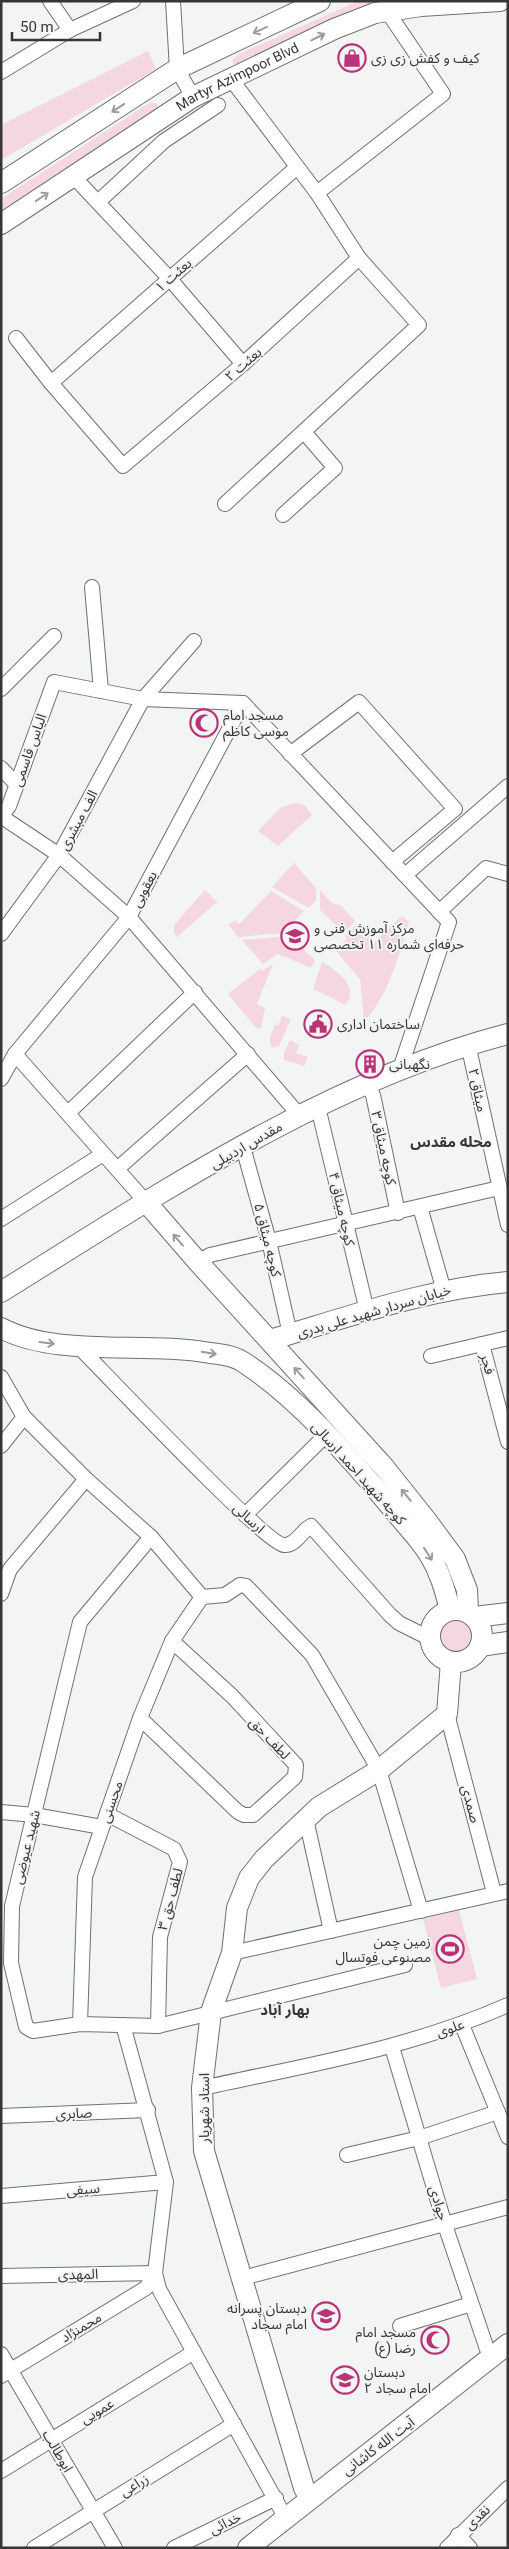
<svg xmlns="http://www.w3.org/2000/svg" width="509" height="2549" font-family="Roboto,'Noto Sans Arabic',sans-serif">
<rect width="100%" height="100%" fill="#f2f5f4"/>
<g fill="#f5d7e2">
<polygon points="358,1 397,1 245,67 235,66 232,60 239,54"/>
<polygon points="148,51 156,69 1,160 1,125"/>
<polygon points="149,103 156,103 160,110 1,215 1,199"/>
<polygon points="296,803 304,805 312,815 278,846 258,831 281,807"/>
<polygon points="294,863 316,888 316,901 309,908 272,887"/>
<polygon points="205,890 217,902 177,937 174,933 174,925"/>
<polygon points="320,890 332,903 342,906 355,921 344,933 320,910"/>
<polygon points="271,891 304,911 284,933 238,937 229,925 235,920 239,924"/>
<path d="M402,916L409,922C400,952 387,1000 364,1021L360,979L335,950L347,939L345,936L354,926H359L374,942Z"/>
<polygon points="288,936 315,960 311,968 278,954 263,964 242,940"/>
<path d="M322,962C337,971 359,985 346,1005L313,989Z"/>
<polygon points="273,964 257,1004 265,1008 261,1028 256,1028 228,994 260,969 262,971"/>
<polygon points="282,1016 291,1019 279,1046 272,1048 269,1040 275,1024 278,1026"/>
<polygon points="290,1040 299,1045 296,1053 308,1057 304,1066 284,1060 284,1053"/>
<circle cx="455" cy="1637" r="18"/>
<polygon points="459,1910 477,1979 441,1988 423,1919"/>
</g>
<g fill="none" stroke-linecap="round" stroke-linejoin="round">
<g stroke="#6e7170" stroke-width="16">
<g id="street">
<polyline points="50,1 70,30"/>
<polyline points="173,1 177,69 193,97"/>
<polyline points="1,72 70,30 133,1"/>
<polyline points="73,176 169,278 243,364"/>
<polyline points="317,193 443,94 387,11"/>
<polyline points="98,202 164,141 218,105"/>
<polyline points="16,338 51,383 123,466 243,364 359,258"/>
<polyline points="51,383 296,168"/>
<polyline points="225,504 419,325 359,258 317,193 231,79"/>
<polyline points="283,515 335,468 304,432"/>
<polyline points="92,587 101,691"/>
<polyline points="1,689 54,636"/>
<polyline points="290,754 359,702 455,809 392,862"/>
<polyline points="1,768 17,785"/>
<polyline points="1,817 9,806 54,682 143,699 243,703 449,922 400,1069"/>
<polyline points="2,817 59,855 129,917 299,1115"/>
<polyline points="405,875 508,786"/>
<polyline points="439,912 486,868 508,874"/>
<polyline points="1,934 59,855 143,699 194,641"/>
<polyline points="468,1044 508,1225"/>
<polyline points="15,1054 146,1202"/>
<polyline points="1,1079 15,1054 129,917 243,703"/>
<polyline points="367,1085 373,1095 398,1213"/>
<polyline points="318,1107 367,1311"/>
<polyline points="68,1113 195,992"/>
<polyline points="243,1147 269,1241 290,1334"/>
<polyline points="117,1169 248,1054"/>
<polyline points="420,1207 444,1291"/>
<polyline points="1,1219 103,1154"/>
<polyline points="198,1262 210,1255 499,1188"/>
<polyline points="482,1344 508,1442"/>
<path d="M77,1345C102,1370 266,1544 284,1545C296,1546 302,1530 311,1526L390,1615L399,1623L429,1638"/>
<polyline points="431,1356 508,1338"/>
<polyline points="1,1377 24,1417 86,1479 151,1537 202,1597 172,1641 140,1718 85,1877 80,2024"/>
<polyline points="1,1446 24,1417"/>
<polyline points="245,1515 327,1434"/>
<polyline points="151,1537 80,1622 12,1906 11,1963 26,2027 33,2031 80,2024 158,2026 405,1965"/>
<polyline points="1,1594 10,1569 86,1479"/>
<polyline points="202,1597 225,1595 240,1585 246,1586 312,1655 379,1770 421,1911"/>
<polyline points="447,1714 494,1893"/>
<polyline points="140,1718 238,1812 244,1815 253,1815 295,1777 296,1765 233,1697 172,1641"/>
<polyline points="1,1812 34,1815 102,1827"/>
<polyline points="107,1814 174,1849 180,1862 160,1937 158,2026"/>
<polyline points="306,1819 331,1931"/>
<polyline points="232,1953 508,1891"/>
<polyline points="123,2025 166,2182 155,2273 159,2289 285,2517"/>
<polyline points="462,2025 508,2137"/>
<polyline points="392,2047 445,2225 490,2358"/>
<path d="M202,2088C307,2065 408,2049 508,2005"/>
<polyline points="1,2116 148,2110"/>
<polyline points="347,2155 419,2138 498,2112"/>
<polyline points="1,2196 166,2182"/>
<polyline points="1,2276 155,2273"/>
<polyline points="243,2278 508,2207"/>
<polyline points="400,2326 471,2304"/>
<polyline points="1,2354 115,2548"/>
<polyline points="1,2376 146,2288 155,2273"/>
<polyline points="1,2471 194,2352"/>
<polyline points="458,2535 470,2548"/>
<polyline points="34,2548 234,2424"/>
<polyline points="174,2548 276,2498"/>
<polyline points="447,2548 508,2488"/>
</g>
</g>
<g stroke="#6e7170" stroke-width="22">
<g id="secondary">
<polyline points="1,183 177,69 320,1"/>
<path id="s1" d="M1,224L193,97L334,29L375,13L421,6L500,1"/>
<polyline points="146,1202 198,1262 384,1467 427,1521 455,1559 467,1590 468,1612"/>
<path d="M1,1292C157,1195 329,1080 508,1034"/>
<path d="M1,1328C57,1358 147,1341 210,1353C220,1354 235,1356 243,1362C296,1396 351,1458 391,1507C403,1522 418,1537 429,1554C440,1572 445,1590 450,1610"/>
<path d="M270,1340C348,1317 426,1289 508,1282"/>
<circle cx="456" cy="1636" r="26"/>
<polyline points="474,1617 508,1613"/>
<polyline points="480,1646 508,1642"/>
<polyline points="310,2498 304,2488 204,2151 202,2088 211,2012 232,1953 237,1908 249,1878 264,1859 319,1807 379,1770 447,1714 451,1662"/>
<polyline points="248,2548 508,2344"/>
</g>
</g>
<use href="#street" stroke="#fff" stroke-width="14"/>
<use href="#secondary" stroke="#fff" stroke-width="20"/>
</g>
<defs><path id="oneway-shaft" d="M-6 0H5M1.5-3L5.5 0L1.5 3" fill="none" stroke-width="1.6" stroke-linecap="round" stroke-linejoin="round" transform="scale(1.25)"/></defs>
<g stroke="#9a9b9a">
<use href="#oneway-shaft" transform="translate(260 30) rotate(155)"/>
<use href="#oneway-shaft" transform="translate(318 37) rotate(-26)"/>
<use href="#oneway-shaft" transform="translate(118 108) rotate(147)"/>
<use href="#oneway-shaft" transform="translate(42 197) rotate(-34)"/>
<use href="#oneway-shaft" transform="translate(178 1240) rotate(-131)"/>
<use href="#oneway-shaft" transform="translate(47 1343) rotate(7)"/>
<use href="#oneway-shaft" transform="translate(209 1353) rotate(9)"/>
<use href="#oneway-shaft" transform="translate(299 1373) rotate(-132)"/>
<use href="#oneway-shaft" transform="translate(406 1495) rotate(-129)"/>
<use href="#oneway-shaft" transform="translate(428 1554) rotate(57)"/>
</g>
<defs>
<g id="shop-ring" transform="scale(1.4375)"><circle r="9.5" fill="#f2f5f4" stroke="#b93376" stroke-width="1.5"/><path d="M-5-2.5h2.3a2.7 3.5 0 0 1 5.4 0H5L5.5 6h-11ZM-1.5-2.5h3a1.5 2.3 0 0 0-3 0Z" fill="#b93376"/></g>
<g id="mosque-ring" transform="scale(1.4375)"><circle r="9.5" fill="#f2f5f4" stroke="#b93376" stroke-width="1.5"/><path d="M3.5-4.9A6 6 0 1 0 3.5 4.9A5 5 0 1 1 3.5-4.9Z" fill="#b93376"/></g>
<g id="university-ring" transform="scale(1.4375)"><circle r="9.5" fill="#f2f5f4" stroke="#b93376" stroke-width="1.5"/><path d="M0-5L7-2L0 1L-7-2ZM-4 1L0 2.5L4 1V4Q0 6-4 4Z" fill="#b93376"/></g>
<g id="civic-ring" transform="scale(1.4375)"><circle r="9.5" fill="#f2f5f4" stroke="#b93376" stroke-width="1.5"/><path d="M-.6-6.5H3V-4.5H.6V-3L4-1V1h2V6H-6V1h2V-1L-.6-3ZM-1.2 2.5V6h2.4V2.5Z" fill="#b93376"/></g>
<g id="building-ring" transform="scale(1.4375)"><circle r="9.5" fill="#f2f5f4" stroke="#b93376" stroke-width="1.5"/><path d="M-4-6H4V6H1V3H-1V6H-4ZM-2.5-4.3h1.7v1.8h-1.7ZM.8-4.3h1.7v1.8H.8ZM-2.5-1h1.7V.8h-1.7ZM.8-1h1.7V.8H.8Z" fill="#b93376"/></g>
<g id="stadium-ring" transform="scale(1.4375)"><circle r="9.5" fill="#f2f5f4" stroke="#b93376" stroke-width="1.5"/><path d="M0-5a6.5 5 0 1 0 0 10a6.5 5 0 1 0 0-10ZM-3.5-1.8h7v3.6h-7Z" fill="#b93376"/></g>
<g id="school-ring" transform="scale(1.4375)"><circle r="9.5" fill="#f2f5f4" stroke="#b93376" stroke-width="1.5"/><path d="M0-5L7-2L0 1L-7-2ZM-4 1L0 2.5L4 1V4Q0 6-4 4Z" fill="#b93376"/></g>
</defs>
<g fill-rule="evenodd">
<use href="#shop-ring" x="352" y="58"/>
<use href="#mosque-ring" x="204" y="723"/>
<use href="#university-ring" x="295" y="936"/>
<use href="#civic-ring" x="318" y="1024"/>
<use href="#building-ring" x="370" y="1064"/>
<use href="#stadium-ring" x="450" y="1949"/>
<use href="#school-ring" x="326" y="2316"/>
<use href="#mosque-ring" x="435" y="2340"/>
<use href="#school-ring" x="345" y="2380"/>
</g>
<g text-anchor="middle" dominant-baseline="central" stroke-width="4" stroke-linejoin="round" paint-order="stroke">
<g font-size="14" fill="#353736" stroke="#f2f5f4" text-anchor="start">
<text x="371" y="58">کیف و کفش زی زی</text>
<text x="223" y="715">مسجد امام<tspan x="223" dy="16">موسی کاظم</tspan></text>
<text x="314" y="928">مرکز آموزش فنی و<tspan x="314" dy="16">حرفه‌ای شماره ۱۱ تخصصی</tspan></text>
<text x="337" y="1024">ساختمان اداری</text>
<text x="389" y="1064">نگهبانی</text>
<text x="431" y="1941" text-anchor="end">زمین چمن<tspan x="431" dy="16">مصنوعی فوتسال</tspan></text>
<text x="307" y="2308" text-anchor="end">دبستان پسرانه<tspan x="307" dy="16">امام سجاد</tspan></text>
<text x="416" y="2332" text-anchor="end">مسجد امام<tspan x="416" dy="16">رضا (ع)</tspan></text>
<text x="364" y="2372">دبستان<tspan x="364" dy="16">امام سجاد ۲</tspan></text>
</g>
<g font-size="14" fill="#353736" stroke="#f2f5f4">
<text stroke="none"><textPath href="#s1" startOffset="279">Martyr Azimpoor Blvd</textPath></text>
<text transform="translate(173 275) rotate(-41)">بعثت ۱</text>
<text transform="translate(243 364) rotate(-41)">بعثت ۲</text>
<text transform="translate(29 750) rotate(-70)">الیاس قاسمی</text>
<text transform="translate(78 820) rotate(-62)">الف مبشری</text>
<text transform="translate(144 889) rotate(-62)">یعقوبی</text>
<text transform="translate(478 1090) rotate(78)">میثاق ۲</text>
<text transform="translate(246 1145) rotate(-30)">مقدس اردبیلی</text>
<text transform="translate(384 1148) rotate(78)">کوچه میثاق ۳</text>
<text transform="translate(342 1209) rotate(77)">کوچه میثاق ۴</text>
<text transform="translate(268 1240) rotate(76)">کوچه میثاق ۵</text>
<text transform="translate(374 1311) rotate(-16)">خیابان سردار شهید علی بدری</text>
<text transform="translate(488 1364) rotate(75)">فجر</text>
<text transform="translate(359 1473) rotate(48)">کوچه شهید احمد ارسالی</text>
<text transform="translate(249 1518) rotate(42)">ارسالی</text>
<text transform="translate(270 1738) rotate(47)">لطف حق</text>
<text transform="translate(111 1802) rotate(-71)">محسنی</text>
<text transform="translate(471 1804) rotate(75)">صمدی</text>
<text transform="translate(26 1847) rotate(-76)">شهید عیوضی</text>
<text transform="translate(170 1899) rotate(-75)">لطف حق ۳</text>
<text transform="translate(450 2028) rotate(-19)">علوی</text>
<text transform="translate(204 2108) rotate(-90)">استاد شهریار</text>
<text transform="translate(74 2113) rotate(-2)">صابری</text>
<text transform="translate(83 2189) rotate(-5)">سیفی</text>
<text transform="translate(439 2203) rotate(73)">جوادی</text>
<text transform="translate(78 2274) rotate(-1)">المهدی</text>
<text transform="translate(81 2327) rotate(-31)">محمنژاد</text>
<text transform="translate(97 2411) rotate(-31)">عمویی</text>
<text transform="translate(378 2446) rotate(-37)">آیت الله کاشانی</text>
<text transform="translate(58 2451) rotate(60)">ابوطالب</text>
<text transform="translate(134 2485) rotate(-31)">زراعی</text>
<text transform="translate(477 2517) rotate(-43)">نقدی</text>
<text transform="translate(225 2523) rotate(-26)">خدائی</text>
</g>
<g font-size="15" font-weight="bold" fill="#353736" stroke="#f2f5f4">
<text x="451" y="1142">محله مقدس</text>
<text x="285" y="2010">بهار آباد</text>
</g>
</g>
<rect width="509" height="2549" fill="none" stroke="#353736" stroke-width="5"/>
<path d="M12 32v8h88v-8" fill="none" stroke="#353736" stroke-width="2.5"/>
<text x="20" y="32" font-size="15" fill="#353736" stroke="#f2f5f4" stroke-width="4" paint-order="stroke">50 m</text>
</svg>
